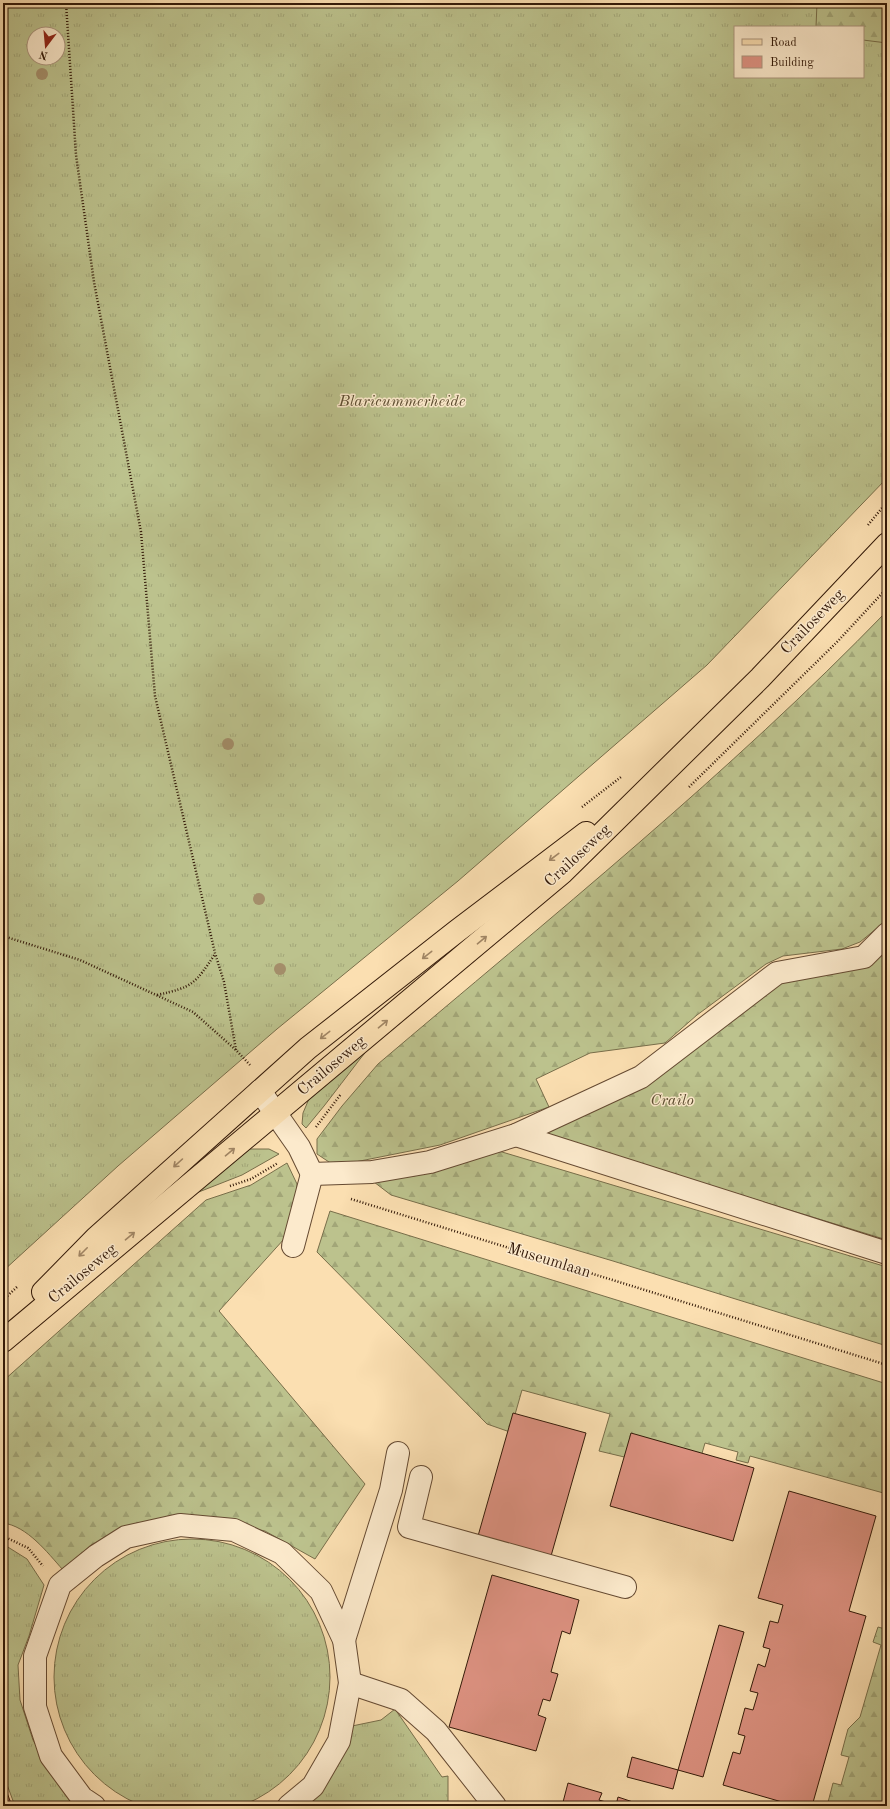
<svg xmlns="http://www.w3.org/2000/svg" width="890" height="1809" font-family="'Old Standard TT',serif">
<defs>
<pattern id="grass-tufts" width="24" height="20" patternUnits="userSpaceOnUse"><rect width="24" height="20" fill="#bcc28d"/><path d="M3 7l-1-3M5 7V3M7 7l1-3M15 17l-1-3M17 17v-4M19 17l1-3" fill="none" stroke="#a2a678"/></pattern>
<pattern id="forest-firs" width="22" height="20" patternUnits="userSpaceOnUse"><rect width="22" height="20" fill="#bcc28d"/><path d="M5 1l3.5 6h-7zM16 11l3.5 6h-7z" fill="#a2a678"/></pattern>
</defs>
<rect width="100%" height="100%" fill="#fbdfb1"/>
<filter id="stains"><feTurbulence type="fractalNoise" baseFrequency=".005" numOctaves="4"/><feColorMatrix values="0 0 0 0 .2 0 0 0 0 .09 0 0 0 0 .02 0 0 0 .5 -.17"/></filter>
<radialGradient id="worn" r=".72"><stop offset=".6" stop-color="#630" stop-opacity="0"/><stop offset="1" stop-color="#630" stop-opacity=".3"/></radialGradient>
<g fill="url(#grass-tufts)" stroke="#786e4a" fill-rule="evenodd">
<path d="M3,3H887V478L707,665L458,881L277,1029L118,1166L3,1271ZM735,27H863V77H735ZM34,34H58V58H34Z"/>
<path d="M376,1039C352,1068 331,1099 306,1128L302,1124L303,1113L311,1094Z"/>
<polygon points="250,1149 269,1149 279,1154 242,1175 186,1197"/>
<circle cx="192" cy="1677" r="138"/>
<polygon points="3,1544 27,1559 44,1585 29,1636 18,1665 20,1700 33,1740 53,1776 78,1806 15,1806 3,1774"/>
<polygon points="395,1709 442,1777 448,1776 448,1806 355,1806 355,1802 336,1802 336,1806 301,1806 352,1726 381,1720"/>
</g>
<g fill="url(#forest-firs)" stroke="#786e4a">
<polygon points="817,3 887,3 887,43 863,40 863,27 816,27"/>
<path d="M887,611V920L860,942L842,949L783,956L766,964L697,1015L665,1043L590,1053L536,1079L549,1107L440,1145L335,1166L317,1154V1139L342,1106L378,1064C551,917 729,774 887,611Z"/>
<polygon points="887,945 887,1240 533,1131 777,985 796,977"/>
<polygon points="492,1149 887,1267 887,1346 613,1261 391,1195 374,1182"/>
<path d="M287,1163L297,1184L294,1228L219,1311L365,1484L315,1559L265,1531L237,1525L129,1526L91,1545L63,1570C47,1552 27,1526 3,1523V1381L206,1200L251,1185Z"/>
<polygon points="330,1211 887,1384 887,1494 750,1456 748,1463 736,1460 738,1452 705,1443 696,1474 599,1451 610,1414 522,1390 510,1432 487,1424 317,1252"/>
<polygon points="887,1623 887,1806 827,1806 833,1783 841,1785 849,1757 841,1755 848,1729 860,1717 881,1645 873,1642 878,1627 885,1629"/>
</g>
<g fill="#de9282" stroke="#331908">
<polygon points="513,1413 586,1433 551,1556 478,1536"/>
<polygon points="631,1433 754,1468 733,1541 610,1506"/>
<polygon points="789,1491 876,1516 849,1611 866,1616 812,1806 796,1806 723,1785 733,1752 740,1754 745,1736 738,1734 745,1708 753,1710 758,1693 750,1691 758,1664 765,1667 770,1649 763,1647 770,1621 778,1623 783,1605 758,1598"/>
<polygon points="492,1575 579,1600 570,1634 562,1631 551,1672 558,1674 550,1701 543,1699 538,1715 546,1718 536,1751 449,1727"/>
<polygon points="719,1625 744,1632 703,1777 678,1770"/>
<polygon points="632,1757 678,1770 673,1789 627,1777"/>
<polygon points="3,1782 12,1806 3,1806"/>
<polygon points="568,1783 602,1793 599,1800 616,1805 618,1797 645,1806 562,1806"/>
</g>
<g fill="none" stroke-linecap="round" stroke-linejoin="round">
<g stroke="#654a32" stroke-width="24">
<g id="minor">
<polyline points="260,1091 299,1147 312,1174"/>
<polyline points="516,1135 887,1253"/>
<polyline points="312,1174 372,1172 430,1162 516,1135 641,1077 777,973 864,957 887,934"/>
<polyline points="293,1246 312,1174"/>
<polyline points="421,1477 409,1527 625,1587"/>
<polyline points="344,1640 391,1490 398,1453"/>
<polyline points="350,1683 401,1700 436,1731 495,1806"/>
<polyline points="94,1806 82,1798 51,1756 35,1707 35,1656 60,1585 96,1556 126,1537 180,1525 234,1530 282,1553 321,1591 344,1640 350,1683 339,1741 313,1786 289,1806"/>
</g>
</g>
<g stroke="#331908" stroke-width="24">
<g id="major">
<polyline points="43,1292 96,1238 308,1048 457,931 586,833"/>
<polyline points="3,1341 563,872 760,678 887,544"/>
</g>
</g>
<g stroke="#331908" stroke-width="2.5" stroke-dasharray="1 2" stroke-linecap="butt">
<polyline points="66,3 76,155 94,282 141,532 155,696 215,953 224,982 236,1050"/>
<polyline points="3,5 3,3"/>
<polyline points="868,525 887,502"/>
<polyline points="689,787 838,641 887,588"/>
<polyline points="582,807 621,777"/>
<polyline points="3,936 80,960 193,1012 236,1050 250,1065"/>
<path d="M157,995C193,987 195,984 215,954"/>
<polyline points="316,1127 341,1094"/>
<polyline points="230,1186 251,1179 278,1163"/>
<polyline points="351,1199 887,1365"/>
<polyline points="3,1300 18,1286"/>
<polyline points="3,1536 28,1548 43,1566"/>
</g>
<use href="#minor" stroke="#fceacc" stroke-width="22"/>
<use href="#major" stroke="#fbdfb1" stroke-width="22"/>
</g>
<g fill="#a48e6a">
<circle cx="42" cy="74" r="6"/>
<circle cx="228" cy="744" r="6"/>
<circle cx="259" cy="899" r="6"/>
<circle cx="280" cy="969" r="6"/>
</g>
<defs><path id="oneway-shaft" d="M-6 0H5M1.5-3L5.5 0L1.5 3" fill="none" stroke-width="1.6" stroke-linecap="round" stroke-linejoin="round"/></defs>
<g stroke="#a18665">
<use href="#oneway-shaft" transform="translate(554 857) rotate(143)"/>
<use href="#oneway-shaft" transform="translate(482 940) rotate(-40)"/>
<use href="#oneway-shaft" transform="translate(427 955) rotate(142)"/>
<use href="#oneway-shaft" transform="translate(383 1024) rotate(-40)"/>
<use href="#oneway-shaft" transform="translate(325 1035) rotate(142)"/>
<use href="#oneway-shaft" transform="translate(230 1152) rotate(-40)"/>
<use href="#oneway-shaft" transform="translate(178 1163) rotate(138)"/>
<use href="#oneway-shaft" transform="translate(130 1236) rotate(-40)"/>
<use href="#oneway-shaft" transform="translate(83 1252) rotate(135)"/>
</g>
<g text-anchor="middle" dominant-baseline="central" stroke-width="3" stroke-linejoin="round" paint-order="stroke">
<g font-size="16" font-style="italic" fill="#5c4c30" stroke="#fceacc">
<text x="402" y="402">Blaricummerheide</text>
<text x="672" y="1101">Crailo</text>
</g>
<g font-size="16" fill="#331908" stroke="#fceacc">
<text transform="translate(813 622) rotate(-46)">Crailoseweg</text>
<text transform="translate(578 856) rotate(-43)">Crailoseweg</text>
<text transform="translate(332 1066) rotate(-40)">Crailoseweg</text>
<text transform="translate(549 1261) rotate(17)">Museumlaan</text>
<text transform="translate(83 1274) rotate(-40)">Crailoseweg</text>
</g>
</g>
<rect width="890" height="1809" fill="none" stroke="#fbdfb1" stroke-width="16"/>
<rect x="4" y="4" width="882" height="1801" fill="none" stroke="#331908" stroke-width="2"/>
<rect x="8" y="8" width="874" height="1793" fill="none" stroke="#331908"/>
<rect x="734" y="26" width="130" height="52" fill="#fceacc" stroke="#ac967e"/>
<rect x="742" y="39" width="20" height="6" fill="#fbdfb1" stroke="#ac967e"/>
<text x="770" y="46" font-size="12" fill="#331908">Road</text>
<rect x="742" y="56" width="20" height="12" fill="#de9282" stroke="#ac967e"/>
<text x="770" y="66" font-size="12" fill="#331908">Building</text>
<g transform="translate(46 46) rotate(196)"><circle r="19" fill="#fceacc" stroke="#ac967e"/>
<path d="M0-3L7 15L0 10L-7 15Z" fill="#8f2418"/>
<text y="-6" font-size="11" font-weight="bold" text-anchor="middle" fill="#331908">N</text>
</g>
<rect width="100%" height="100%" filter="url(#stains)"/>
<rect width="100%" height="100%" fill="url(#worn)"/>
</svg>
